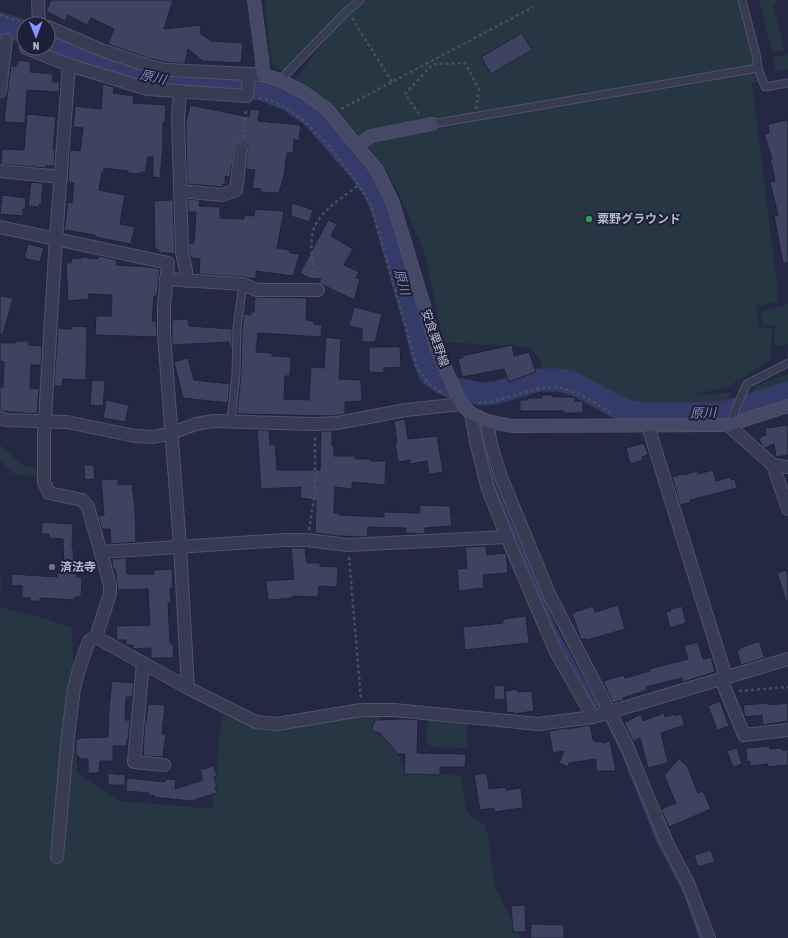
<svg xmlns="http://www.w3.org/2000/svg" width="788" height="938" font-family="'Asap Condensed','Noto Sans JP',sans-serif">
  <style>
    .green { fill: #263743 }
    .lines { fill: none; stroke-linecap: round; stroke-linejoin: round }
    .stream { stroke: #353b68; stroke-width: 4 }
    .river { stroke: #353b68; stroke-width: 23 }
    .building { fill: #3e4360; stroke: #1f2239 }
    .lane-casing { stroke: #505369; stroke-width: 9 }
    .street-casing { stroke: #505369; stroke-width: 14 }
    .secondary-casing { stroke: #505369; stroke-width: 14 }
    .path { stroke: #41535d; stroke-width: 2.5; stroke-dasharray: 3 3; stroke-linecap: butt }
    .lane { stroke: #383c52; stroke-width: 7 }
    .street { stroke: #383c52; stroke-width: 12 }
    .secondary { stroke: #464965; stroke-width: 12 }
    .leisure-dot { fill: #2e9e5b; stroke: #1d2037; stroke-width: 1.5 }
    .worship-dot { fill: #6b7280; stroke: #1d2037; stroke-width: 1.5 }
    .labels { text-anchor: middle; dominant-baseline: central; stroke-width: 4; stroke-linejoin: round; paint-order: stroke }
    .poi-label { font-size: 12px; font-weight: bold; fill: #b5b7cc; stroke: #1d2037; text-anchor: start }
    .street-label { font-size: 12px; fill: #b5b7cc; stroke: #1d2037 }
    .water-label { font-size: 13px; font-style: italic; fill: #828ab9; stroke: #1d2037 }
  </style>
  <rect width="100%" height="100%" fill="#242842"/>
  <!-- green -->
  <g class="green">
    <path d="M264,0H354L284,72L274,65L271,58Z"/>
    <path d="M363,0H742L765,80L752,83L779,302L756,306L759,328L772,329L770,360L726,388L690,395L731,393L725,415L644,418L613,408L558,378L542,381L539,371L542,364L531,347L443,342L424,250L396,187L372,150L332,103L295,79L343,18Z"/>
    <path d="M759,0H777L778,3L773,4L785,50L772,52Z"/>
    <path d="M788,54V69L776,72L773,57Z"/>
    <path d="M788,304V344L774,346L775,325H763L760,312Z"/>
    <path d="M788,374V398L744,409L756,386Z"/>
    <path d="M0,445L21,465L37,468L38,477L12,473L0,460Z"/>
    <path d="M0,575L1,577L0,607L44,618L72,628L77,773L119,801L212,809L222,715L265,726L379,712L405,770L461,776L466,812L486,826L496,890L520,938H0Z"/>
    <path d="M468,716L467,748L432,747L425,741L428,725V717Z"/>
  </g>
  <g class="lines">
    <!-- stream -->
    <g class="stream">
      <path d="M489,470L494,486L555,630L596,706"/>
      <path d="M608,721L624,755L657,838L685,892L701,938"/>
    </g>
    <!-- river -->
    <g class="river">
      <path d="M0,24L24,31"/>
      <path d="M48,41L92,60L163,81L228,85L262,89L287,99L312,116L361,172L375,191L384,214L417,330L422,354L430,374L442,383L456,389L482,394L495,393L539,380H559L575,384L621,409L633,413L648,414H711L726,412L788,393"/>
    </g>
  </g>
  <!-- building -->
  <g class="building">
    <path d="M51,0H173L164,29L200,25L201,34L211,41L243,43L241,63L203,61L188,49L185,63H172L151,59L108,44L114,29L91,18L87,25L68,15L65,21L46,11Z"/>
    <path d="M522,33L532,50L491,74L481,57Z"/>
    <path d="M19,60L31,62L30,72L53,74L52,82H60L59,92L27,90L25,123L4,122L11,65L15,67Z"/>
    <path d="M103,84L114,87L113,93L134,96L133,103L166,105L165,122H163V147L160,178L153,177V157H148L145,173L140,172V174L128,173V171L104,168V172H102L99,190L125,195L120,224L135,227L131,244L95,237V235L64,230L68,202L72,203L74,183L68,182L70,150L80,151L83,128L73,127L75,106L101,109Z"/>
    <path d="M190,105L249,117L250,109L260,110L258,121L301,125L299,141L294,139L293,153H287L284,176L279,193L260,192L261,189L252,188L255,170L246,169L248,146L245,143L242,142L235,145L230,177L225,176V184H223V187L187,184L186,132V123Z"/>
    <path d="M27,114L56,117L53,149H55L54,166H46L45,168L1,164L2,149L24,150Z"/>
    <path d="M788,120V263H783L774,216L778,215L770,182L775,181L770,159H772L764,134L769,133L768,124Z"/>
    <path d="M31,182L43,183L41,205L39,204V207L28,206Z"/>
    <path d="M2,195L26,198L25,209H23V216L0,214Z"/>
    <path d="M170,198H173L175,254L158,252L159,250L155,249L154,201L171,200Z"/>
    <path d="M188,199L200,200L199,206L220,207V218L244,219V215L254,216L255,209L284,211L277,248L290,250V253L300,254L293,276L256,271V279L243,277L199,274L200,259L191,258L189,251V243H194L196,212H188Z"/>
    <path d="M292,203L313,210L309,222L291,216Z"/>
    <path d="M328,220L337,224L331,236L353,249L344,265L359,272L356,278L360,279L354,300L319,283L321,279L309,278L300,273Z"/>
    <path d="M28,244L44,248L40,262L24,258Z"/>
    <path d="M99,256L117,260L116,265L149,267L160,269L157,296H154L152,321H156L157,337L95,335L96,316H111L112,295L88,294L89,299L68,301L66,263H71L72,258L81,259V257L98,259Z"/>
    <path d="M0,296L13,298L3,334H0Z"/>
    <path d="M255,297L307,298L306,320L314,321V324L322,325L321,337L258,333L256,352L272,353V356L291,357L290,376H285L284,399L309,400L311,367L324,368L326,337L341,339L339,379L361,380L362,401L345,402V414L333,416L237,414L241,374L242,330L244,314L251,315V312H254Z"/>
    <path d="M354,307L382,314L375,342H362V329L349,326Z"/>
    <path d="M188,319L189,326L232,329V349H230L229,342L172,345V320Z"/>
    <path d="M72,326L87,327L86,380L63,379L62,386H54L58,328L72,329Z"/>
    <path d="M16,341H29V345L42,346L41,365H31L30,388L39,389L37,414L0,411V387H3L4,362L0,361V343H16Z"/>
    <path d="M512,345L514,356L529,352L536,372L509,382L504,369L462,377L458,359L463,358L462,356Z"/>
    <path d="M369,347H400L401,367L384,368V373L369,372Z"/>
    <path d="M188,358L194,380L230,384L228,403L183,398L174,362Z"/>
    <path d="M92,380L105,381L103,406L90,405Z"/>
    <path d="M542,395H553V397H575V401H583V413H564V411H520V400H527L528,398H542Z"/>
    <path d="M106,400L129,405L125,422L103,418Z"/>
    <path d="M405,419L408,439L437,436L443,472L429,474L427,461L410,464V460L398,462L395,443H397L394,421Z"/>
    <path d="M788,425V455L776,457L774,444L765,448L762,446L759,438L766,435L765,428Z"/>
    <path d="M257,430H269L270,445L275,444L277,470H320L321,431H332V446H334V456H355V459H370V461H386L385,485L352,482V489L335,487L334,513H339V515L384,517V512L420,513L419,505L450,506L452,526L425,528V534L405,533L406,528L368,527L367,537L339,536L315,533L316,500L300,498L301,487L261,489Z"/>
    <path d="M644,443L648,455L642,457L643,460L630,464L626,448Z"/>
    <path d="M84,465H94L95,479L85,480Z"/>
    <path d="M713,470L716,481L730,477L731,480L735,479L737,488L690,500L691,502L680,505L672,477L682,474L683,475L698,471V474Z"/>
    <path d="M118,479V485L132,484L135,509L136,542L111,544L110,529H102L98,516L104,515L101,480Z"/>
    <path d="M42,522L73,524L72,548H73L74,574H77V577H82L81,597H75L74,600L40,598V601H30V598H22V586L11,585L12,574L57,577V573H64L63,539L49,538V534H41Z"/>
    <path d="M486,546L487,555L506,553L508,573L483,575L484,588L459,591L457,569L467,568L465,547Z"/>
    <path d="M291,548H305L307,563H320V566L338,567L337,587L319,586L318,597L292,596L293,598L268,600L266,581L294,579Z"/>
    <path d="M126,558L127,574H154V570L172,569L173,588H170L171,603H168L170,642L171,644H173L174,658H151V648L133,649V645H126V640H117L116,626L150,625L148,589L118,590L115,569H113L112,559Z"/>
    <path d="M786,570L788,576V601H786L777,573Z"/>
    <path d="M618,605L625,629L587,640L586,639L581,640L572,613L593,606L595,612Z"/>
    <path d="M682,606L686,623L670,628L666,612L671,611V609Z"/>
    <path d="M526,616L529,643L465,650L463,627L503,623V619Z"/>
    <path d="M759,641L765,658L741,665L737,651L740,649V648Z"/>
    <path d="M698,642L703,659L711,657L715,672L683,682L682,678L646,687L647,690L623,698L624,700L613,703L603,681L624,675L625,678L650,671L649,669L688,659L684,646Z"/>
    <path d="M112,681L134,683L132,697H126L125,720H130L128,741L127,739V746H113V761H100L99,773H88V759H82L76,755V739H79V738L108,737L109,707Z"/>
    <path d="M504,685L505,699L494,700V686Z"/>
    <path d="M518,689V692L532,691L534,711L514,714L513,712L507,713L505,691Z"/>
    <path d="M720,701L729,726L717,730L708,706Z"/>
    <path d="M769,703V705L788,703V721L763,725L762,715L745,717L743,705Z"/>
    <path d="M148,704L165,705L162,734H166L163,757L144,756L143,754L145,721H146Z"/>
    <path d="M664,713L665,717L674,714L675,716L681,714L685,725L661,733L668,763L648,768L640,738L633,741L624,723L641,714L643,721Z"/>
    <path d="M405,719L418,720L417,753L466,754L465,767H440V775L404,774L405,754H398L381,734L371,730L375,720Z"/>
    <path d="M590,725L593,740H595V742L602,741L603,743L610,741L616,771H596V759L569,763L568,767L559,763L564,751L553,753L549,731L567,728L568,729Z"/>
    <path d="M769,746L770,749L781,748L782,750H788V765L768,767V764L750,766V761L747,762L746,748Z"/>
    <path d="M737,748L742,764L733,767L727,751Z"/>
    <path d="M679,759L687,766L698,793L703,791L711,809L669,827L661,809L676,803L664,775Z"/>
    <path d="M214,766L217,777H214L217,787L215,788L217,793L191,801L151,797L155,796L149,795V793L126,791L127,778L165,782L166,779L176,780L175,789L203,780L200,770Z"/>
    <path d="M108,773L125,775V785H108Z"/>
    <path d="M487,773L489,789L506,787V790L521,788L523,808L494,812V808L480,810L474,775Z"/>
    <path d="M711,850L715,862L698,867L694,855Z"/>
    <path d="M525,905L526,932H513L511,906Z"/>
    <path d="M531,924L564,925V938H530Z"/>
  </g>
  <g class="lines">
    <defs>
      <g id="lane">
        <path d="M742,0L756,54L758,68L765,87L788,83"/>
        <path d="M280,80L347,11L360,0"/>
        <path d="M432,124L758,68"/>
        <path d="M231,421L236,374L237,327L243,284"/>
        <path d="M733,423L734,413L743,392L747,384L788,363"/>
      </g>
      <g id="street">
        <path d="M38,0L39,24"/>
        <path d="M48,27L101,50L149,66L168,70L249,74"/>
        <path d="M26,48L69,65L148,89L247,96L249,74L263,75"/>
        <path d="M0,91L6,40"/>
        <path d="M180,92L178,118L182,252L186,270V281"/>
        <path d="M0,171L61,177"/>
        <path d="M181,191L222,195L236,190L241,149"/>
        <path d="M0,227L168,263L164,305V334L180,546L188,688"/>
        <path d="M166,279L243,284L257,290H318"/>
        <path d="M471,413L476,441L488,489L507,537L555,650L593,717"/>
        <path d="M0,418L6,420L67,422L135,436L153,437L172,433L196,424L214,421L314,424L337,423L406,410L461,404"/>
        <path d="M487,421L491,445L501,477L549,594L626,744L667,843L688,883L709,938"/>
        <path d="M728,425L773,465L788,509"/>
        <path d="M648,426L726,677"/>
        <path d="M773,465L788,467"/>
        <path d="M102,552L283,540H307L348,545L507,537"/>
        <path d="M96,637L188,688L256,722L277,724L361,710H394L538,724L593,717L788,659"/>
        <path d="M143,663L134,762L164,765"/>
        <path d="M721,679L744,735L788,730"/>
        <path d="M57,857L67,745L74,688L80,666L89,641L96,637L110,594V585L88,507L82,500L49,493L44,482V434L56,238L69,65"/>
      </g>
      <g id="secondary">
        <path d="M254,0L262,59L263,75L280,80L303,92L327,109L377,170L393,203L437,349L461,404L471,413L487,421L512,426L728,425L788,406"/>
        <path d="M358,145L371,136L432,124"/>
      </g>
    </defs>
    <!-- lane casing -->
    <use href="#lane" class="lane-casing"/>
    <!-- street casing -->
    <use href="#street" class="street-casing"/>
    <!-- secondary casing -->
    <use href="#secondary" class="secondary-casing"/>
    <!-- path -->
    <g class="path">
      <path d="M0,15L27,24"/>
      <path d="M352,18L392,82"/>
      <path d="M259,98C302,103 350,170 371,205L417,367C424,379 430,386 443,393"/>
      <path d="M341,109L533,7"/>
      <path d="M419,114L405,94L433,64L465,63L479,89L476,109"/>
      <path d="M243,138L246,108"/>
      <path d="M315,278C313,265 310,251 312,237C314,214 342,198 359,185"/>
      <path d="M478,403C503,402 526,389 550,387C570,386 596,403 612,414"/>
      <path d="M309,530L315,493V435"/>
      <path d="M349,557L361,699"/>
      <path d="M739,691L788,687"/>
    </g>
    <!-- lane -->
    <use href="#lane" class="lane"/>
    <!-- street -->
    <use href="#street" class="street"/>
    <!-- secondary -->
    <use href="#secondary" class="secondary"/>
  </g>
  <!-- markers -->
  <circle class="leisure-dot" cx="589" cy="219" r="4"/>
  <circle class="worship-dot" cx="52" cy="567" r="4"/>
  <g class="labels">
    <!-- poi labels -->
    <g class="poi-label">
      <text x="597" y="219">粟野グラウンド</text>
      <text x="60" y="567">済法寺</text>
    </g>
    <!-- street labels -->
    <g class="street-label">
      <text transform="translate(435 338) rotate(71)">安食粟野線</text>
    </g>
    <!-- water labels -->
    <g class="water-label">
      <text transform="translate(153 77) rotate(13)">原川</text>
      <text transform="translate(402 282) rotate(75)">原川</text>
      <text transform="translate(703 413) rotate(-1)">原川</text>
    </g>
  </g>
  <!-- north arrow -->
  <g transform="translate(36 36) rotate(179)"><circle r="19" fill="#1d2037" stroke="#5a5c73"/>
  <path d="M0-3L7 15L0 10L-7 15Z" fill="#8893ff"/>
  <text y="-6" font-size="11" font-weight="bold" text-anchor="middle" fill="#b5b7cc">N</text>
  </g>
</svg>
